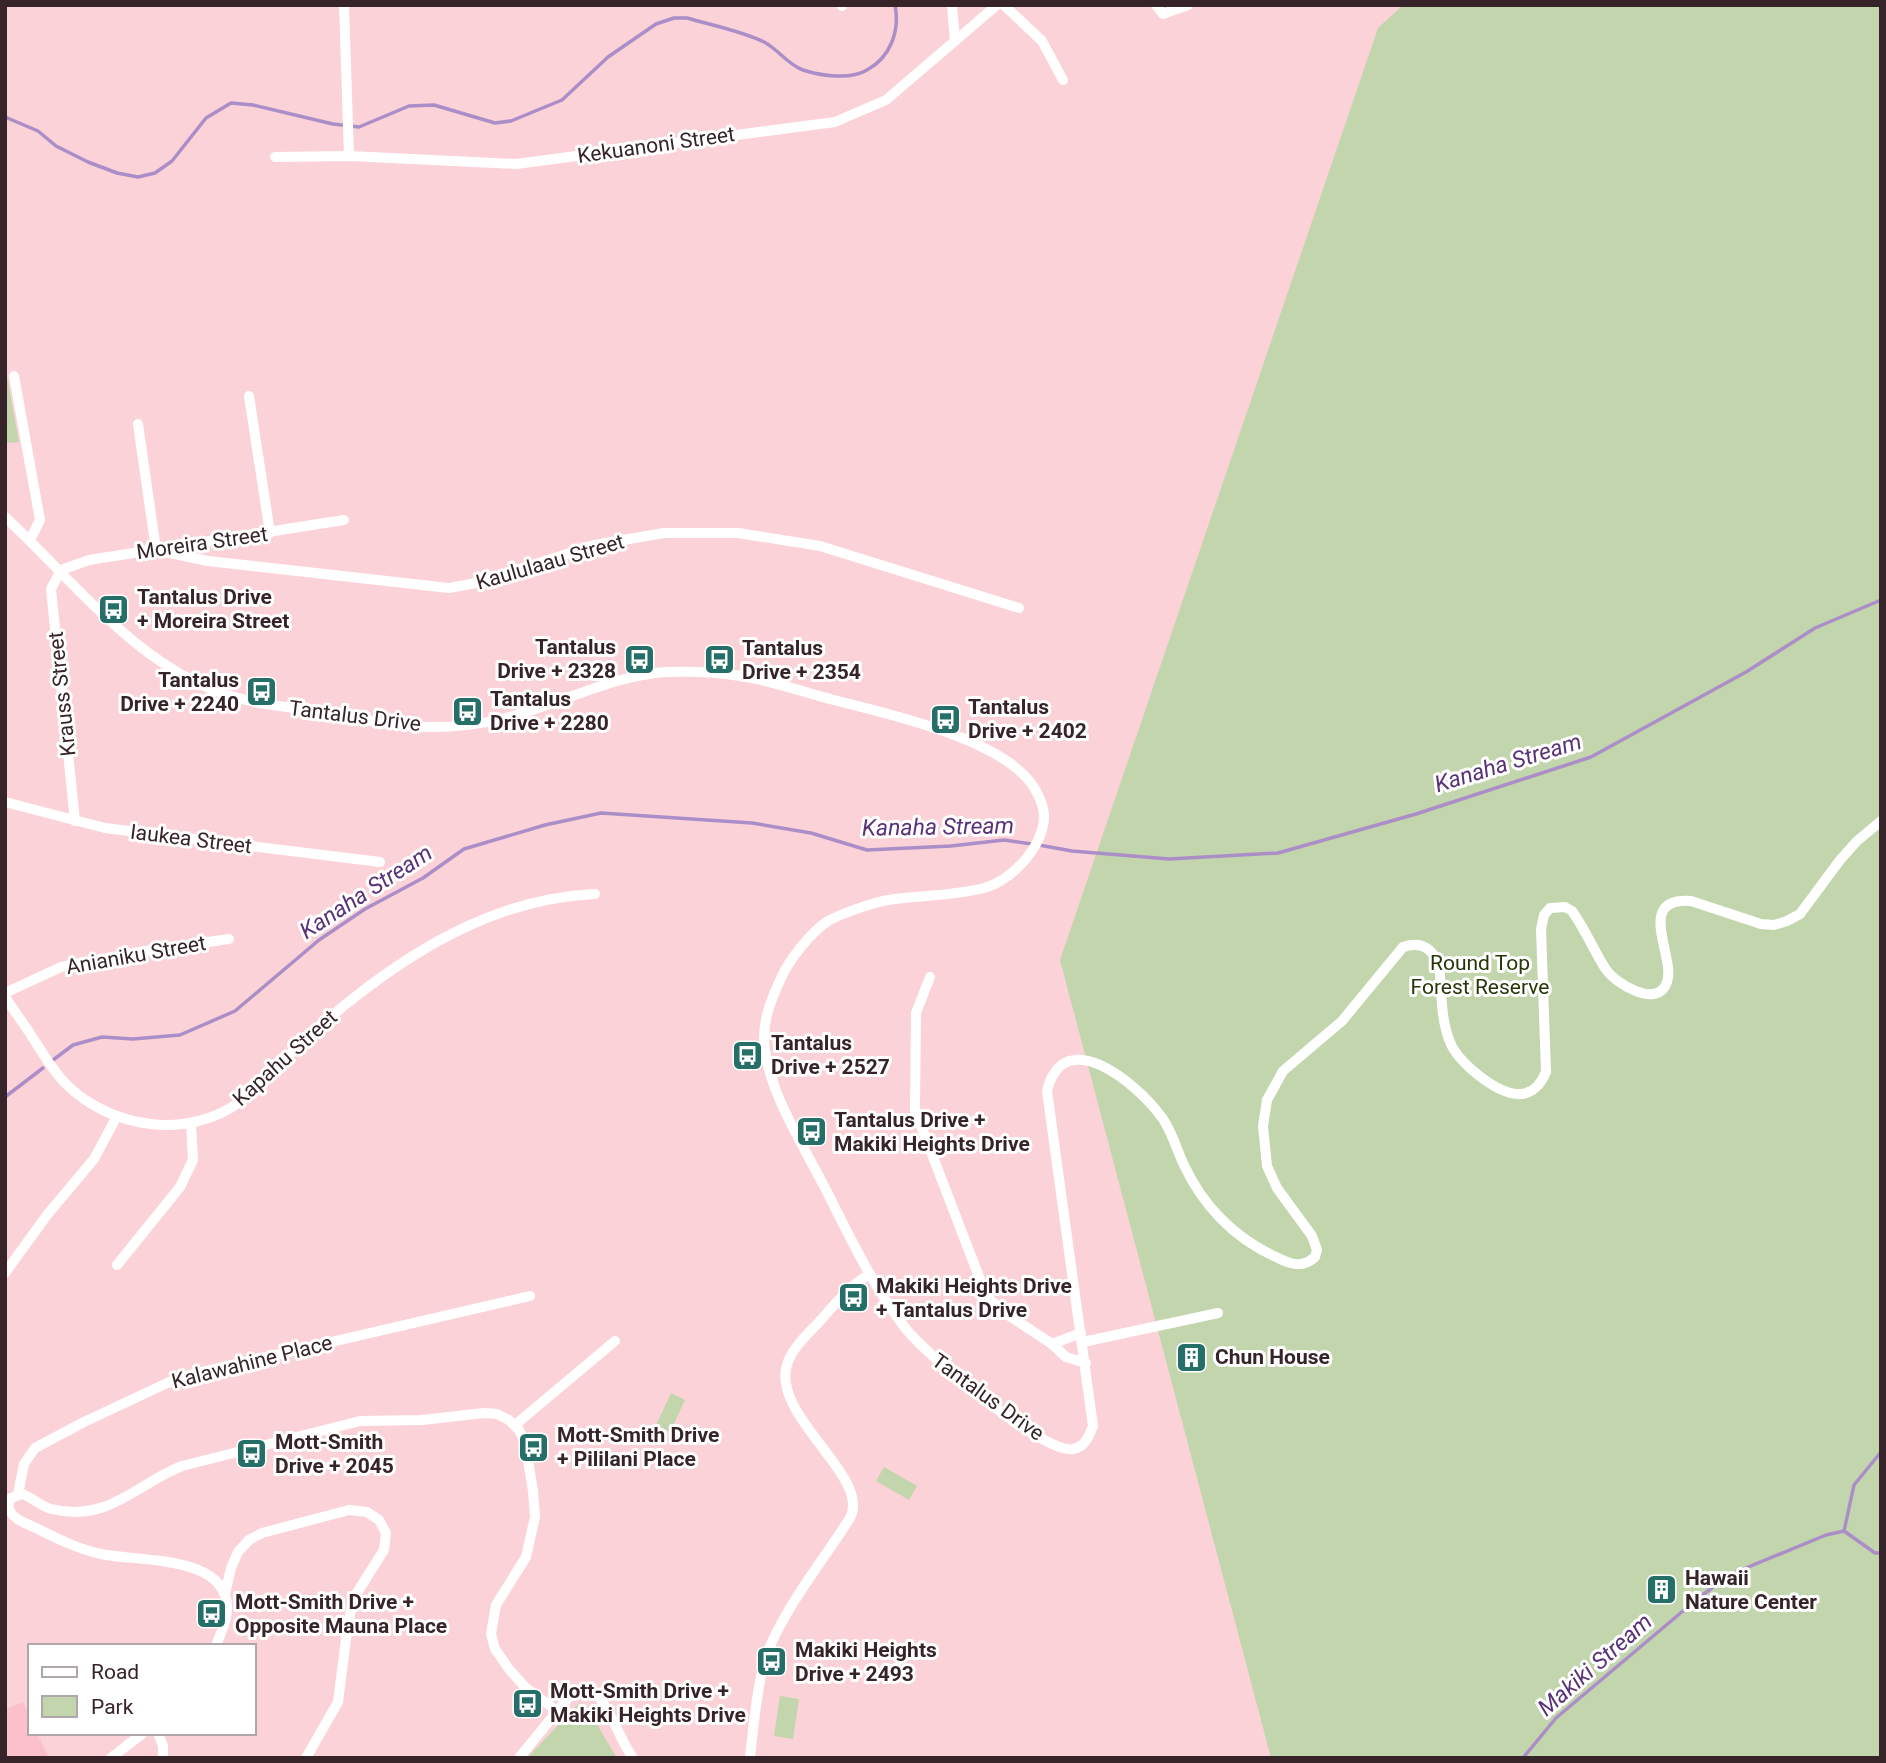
<svg xmlns="http://www.w3.org/2000/svg" width="1886" height="1763" font-family="Roboto,sans-serif">
  <style>
    .built { fill: #fcc0ca }
    .green { fill: #c3d5ac }
    .lines { fill: none; stroke-linecap: round; stroke-linejoin: round }
    .stream { stroke: #ab8ec7; stroke-width: 3.5 }
    .minor { stroke: #fff; stroke-width: 10 }
    .labels { text-anchor: middle; dominant-baseline: central; stroke-width: 6; stroke-linejoin: round; paint-order: stroke }
    .street-label { font-size: 21px; fill: #372428; stroke: #fff }
    .poi-label { font-size: 21px; font-weight: bold; fill: #372428; stroke: #fff; text-anchor: start }
    .park-label { font-size: 21px; fill: #263608; stroke: #fff }
    .water-label { font-size: 23px; font-style: italic; fill: #593278; stroke: #fff }
  </style>
  <rect width="100%" height="100%" fill="#fbd2d8"/>
  <!-- built -->
  <path class="built" d="M23,1702L30,1717V1733H37L49,1758H5V1709Z"/>
  <!-- green -->
  <g class="green">
    <path d="M1403,5H1881V1758H1271L1060,960L1378,28Z"/>
    <path d="M5,371H6L19,442L5,443Z"/>
    <path d="M671,1393L685,1400L670,1432L656,1425Z"/>
    <path d="M884,1467L917,1486L909,1500L876,1481Z"/>
    <path d="M780,1696L799,1699L793,1739L774,1736Z"/>
    <path d="M579,1703L586,1706L617,1758H527Z"/>
  </g>
  <g class="lines">
    <!-- stream -->
    <g class="stream">
      <path d="M5,117L38,131L56,146L88,162L117,173L138,177L155,173L172,161L206,118L231,103L253,105L333,124L359,127L409,106L434,105L495,123L511,121L562,100L608,57L656,24L674,18H687C711,25 742,31 764,42C778,49 788,65 803,70C821,76 851,80 867,70C891,57 900,30 895,5"/>
      <path d="M1039,845L1072,851L1169,859L1278,853L1416,814L1591,757L1746,672L1815,628L1881,600"/>
      <path d="M53,1060L73,1045L102,1037L133,1039L180,1035L235,1011L319,940L365,909L423,878L464,849L545,825L601,813L752,823L811,833L867,850L951,846L1004,840L1032,844"/>
      <path d="M5,1097L43,1068"/>
      <path d="M1844,1531L1854,1485L1881,1452"/>
      <path d="M1844,1531L1875,1553H1881"/>
      <path d="M1523,1758L1556,1718L1696,1600L1729,1575L1826,1535L1844,1531"/>
    </g>
    <!-- minor -->
    <g class="minor">
      <path d="M344,5L349,156"/>
      <path d="M841,5L842,6"/>
      <path d="M952,5L955,41"/>
      <path d="M1004,5L1042,41L1063,80"/>
      <path d="M1156,5L1163,14L1188,5"/>
      <path d="M275,157L349,156L516,164L835,122L886,100L997,5"/>
      <path d="M14,376L40,520L30,540"/>
      <path d="M249,396L270,533"/>
      <path d="M138,424L156,550L208,561L449,588L481,582L594,545L664,533H738L820,546L1019,608"/>
      <path d="M5,517C73,580 138,667 228,695C262,706 298,708 333,713C354,717 375,723 396,725C431,729 468,727 502,719C555,706 613,675 666,672C691,671 716,672 741,676C773,681 803,692 834,700C888,714 1006,739 1035,789C1040,798 1045,809 1044,819C1041,849 1012,880 984,888C953,896 920,895 888,900C875,902 840,914 828,921C811,932 789,960 781,978C772,998 764,1016 764,1039C766,1088 802,1143 824,1186C848,1233 871,1283 903,1325C922,1352 1043,1454 1073,1449C1085,1447 1089,1436 1093,1426L1047,1091C1064,1022 1137,1084 1160,1115C1171,1128 1176,1148 1183,1163C1202,1205 1234,1238 1276,1257C1290,1264 1302,1269 1315,1257L1317,1250L1312,1236L1277,1188L1267,1166L1263,1126L1267,1100L1283,1071L1342,1021L1403,947C1421,941 1432,948 1439,965C1442,991 1440,1017 1450,1042C1458,1062 1495,1093 1518,1094C1532,1095 1541,1084 1546,1072L1541,929L1544,915L1550,908L1565,907L1572,911C1585,929 1593,949 1605,968C1614,983 1658,1010 1667,982C1676,957 1634,897 1691,901L1761,924L1774,925L1787,921L1800,914L1840,860L1857,841L1881,821"/>
      <path d="M5,802L105,828L380,862"/>
      <path d="M75,821L51,589L61,570L89,560L344,520"/>
      <path d="M930,977L916,1013L915,1110L981,1282L991,1301L1011,1317L1052,1344L1066,1357L1086,1363"/>
      <path d="M5,993L61,967L145,951L229,939"/>
      <path d="M5,997C13,1009 21,1020 29,1032C41,1050 51,1069 66,1084C111,1129 189,1140 241,1101C261,1086 278,1067 295,1049C314,1031 334,1013 355,997C425,942 504,898 595,894"/>
      <path d="M117,1265L180,1187L193,1160L191,1123"/>
      <path d="M5,1273L47,1215L94,1159L117,1116"/>
      <path d="M1083,1342L1218,1313"/>
      <path d="M1052,1344L1081,1333"/>
      <path d="M515,1425L615,1341"/>
      <path d="M18,1494L24,1464L35,1448L84,1422L180,1377L530,1296"/>
      <path d="M225,1594L231,1568L238,1552L249,1540L262,1533L349,1510L367,1512L379,1520L386,1533L384,1550L353,1599L347,1631L338,1702L306,1758"/>
      <path d="M216,1646C220,1634 227,1622 227,1610C229,1554 138,1562 101,1554C78,1549 58,1539 36,1528C25,1523 11,1519 8,1506L11,1498L22,1494C32,1497 40,1506 51,1509C108,1523 136,1484 182,1466L360,1421L422,1420L484,1413L497,1414L509,1420L519,1430L525,1442L533,1491L535,1517L526,1557L496,1605L491,1634L495,1649L509,1669L525,1687L557,1711"/>
      <path d="M158,1733L163,1746V1758"/>
      <path d="M111,1758L143,1733"/>
      <path d="M519,1758L572,1693L588,1688C608,1698 618,1738 633,1758"/>
      <path d="M750,1758C753,1728 756,1696 763,1667C774,1621 825,1558 850,1518C872,1477 771,1416 787,1365C791,1349 808,1334 819,1322C835,1304 849,1286 870,1274"/>
    </g>
  </g>
  <!-- icons -->
  <defs>
    <symbol id="bus-square" viewBox="-11 -11 22 22"><rect x="-9" y="-9" width="18" height="18" rx="4" fill="#266f69" stroke="#fff"/><path d="M-5-6H5V4H4V6H2V4H-2V6H-4V4H-5ZM-3.5-4V0h7V-4ZM-3.5 1.2v1.5H-2V1.2ZM2 1.2v1.5H3.5V1.2Z" fill="#fff"/></symbol>
    <symbol id="building-square" viewBox="-11 -11 22 22"><rect x="-9" y="-9" width="18" height="18" rx="4" fill="#266f69" stroke="#fff"/><path d="M-4-6H4V6H1V3H-1V6H-4ZM-2.5-4.3h1.7v1.8h-1.7ZM.8-4.3h1.7v1.8H.8ZM-2.5-1h1.7V.8h-1.7ZM.8-1h1.7V.8H.8Z" fill="#fff"/></symbol>
  </defs>
  <g fill-rule="evenodd">
    <use href="#bus-square" x="96" y="592" width="35" height="35"/>
    <use href="#bus-square" x="622" y="642" width="35" height="35"/>
    <use href="#bus-square" x="702" y="642" width="35" height="35"/>
    <use href="#bus-square" x="244" y="674" width="35" height="35"/>
    <use href="#bus-square" x="450" y="694" width="35" height="35"/>
    <use href="#bus-square" x="928" y="702" width="35" height="35"/>
    <use href="#bus-square" x="730" y="1038" width="35" height="35"/>
    <use href="#bus-square" x="794" y="1114" width="35" height="35"/>
    <use href="#bus-square" x="836" y="1280" width="35" height="35"/>
    <use href="#building-square" x="1174" y="1340" width="35" height="35"/>
    <use href="#bus-square" x="516" y="1430" width="35" height="35"/>
    <use href="#bus-square" x="234" y="1436" width="35" height="35"/>
    <use href="#building-square" x="1644" y="1572" width="35" height="35"/>
    <use href="#bus-square" x="194" y="1596" width="35" height="35"/>
    <use href="#bus-square" x="754" y="1644" width="35" height="35"/>
    <use href="#bus-square" x="510" y="1686" width="35" height="35"/>
  </g>
  <g class="labels">
    <!-- street labels -->
    <g class="street-label">
      <text transform="translate(656 145) rotate(-8)">Kekuanoni Street</text>
      <text transform="translate(202 543) rotate(-8)">Moreira Street</text>
      <text transform="translate(550 562) rotate(-16)">Kaululaau Street</text>
      <text transform="translate(62 694) rotate(-96)">Krauss Street</text>
      <text transform="translate(355 716) rotate(7)">Tantalus Drive</text>
      <text transform="translate(191 839) rotate(7)">Iaukea Street</text>
      <text transform="translate(136 955) rotate(-10)">Anianiku Street</text>
      <text transform="translate(285 1058) rotate(-42)">Kapahu Street</text>
      <text transform="translate(252 1362) rotate(-14)">Kalawahine Place</text>
      <text transform="translate(988 1397) rotate(36)">Tantalus Drive</text>
    </g>
    <!-- poi labels -->
    <g class="poi-label">
      <text x="137" y="597">Tantalus Drive<tspan x="137" dy="24">+ Moreira Street</tspan></text>
      <text x="616" y="647" text-anchor="end">Tantalus<tspan x="616" dy="24">Drive + 2328</tspan></text>
      <text x="742" y="648">Tantalus<tspan x="742" dy="24">Drive + 2354</tspan></text>
      <text x="239" y="680" text-anchor="end">Tantalus<tspan x="239" dy="24">Drive + 2240</tspan></text>
      <text x="490" y="699">Tantalus<tspan x="490" dy="24">Drive + 2280</tspan></text>
      <text x="968" y="707">Tantalus<tspan x="968" dy="24">Drive + 2402</tspan></text>
      <text x="771" y="1043">Tantalus<tspan x="771" dy="24">Drive + 2527</tspan></text>
      <text x="834" y="1120">Tantalus Drive +<tspan x="834" dy="24">Makiki Heights Drive</tspan></text>
      <text x="876" y="1286">Makiki Heights Drive<tspan x="876" dy="24">+ Tantalus Drive</tspan></text>
      <text x="1215" y="1357">Chun House</text>
      <text x="557" y="1435">Mott-Smith Drive<tspan x="557" dy="24">+ Pililani Place</tspan></text>
      <text x="275" y="1442">Mott-Smith<tspan x="275" dy="24">Drive + 2045</tspan></text>
      <text x="1685" y="1578">Hawaii<tspan x="1685" dy="24">Nature Center</tspan></text>
      <text x="235" y="1602">Mott-Smith Drive +<tspan x="235" dy="24">Opposite Mauna Place</tspan></text>
      <text x="795" y="1650">Makiki Heights<tspan x="795" dy="24">Drive + 2493</tspan></text>
      <text x="550" y="1691">Mott-Smith Drive +<tspan x="550" dy="24">Makiki Heights Drive</tspan></text>
    </g>
    <!-- park labels -->
    <g class="park-label">
      <text x="1480" y="963">Round Top<tspan x="1480" dy="24">Forest Reserve</tspan></text>
    </g>
    <!-- water labels -->
    <g class="water-label">
      <text transform="translate(1508 763) rotate(-17)">Kanaha Stream</text>
      <text transform="translate(938 827) rotate(-1)">Kanaha Stream</text>
      <text transform="translate(366 892) rotate(-33)">Kanaha Stream</text>
      <text transform="translate(1595 1665) rotate(-41)">Makiki Stream</text>
    </g>
  </g>
  <!-- border -->
  <rect width="1886" height="1763" fill="none" stroke="#372428" stroke-width="14"/>
  <!-- legend -->
  <rect x="28" y="1644" width="228" height="91" fill="#ffffff" stroke="#afa7a9" stroke-width="2"/>
  <rect x="42" y="1667" width="35" height="10" fill="#ffffff" stroke="#afa7a9" stroke-width="2"/>
  <text x="91" y="1679" font-size="21" fill="#372428">Road</text>
  <rect x="42" y="1696" width="35" height="21" fill="#c3d5ac" stroke="#afa7a9" stroke-width="2"/>
  <text x="91" y="1714" font-size="21" fill="#372428">Park</text>
</svg>
